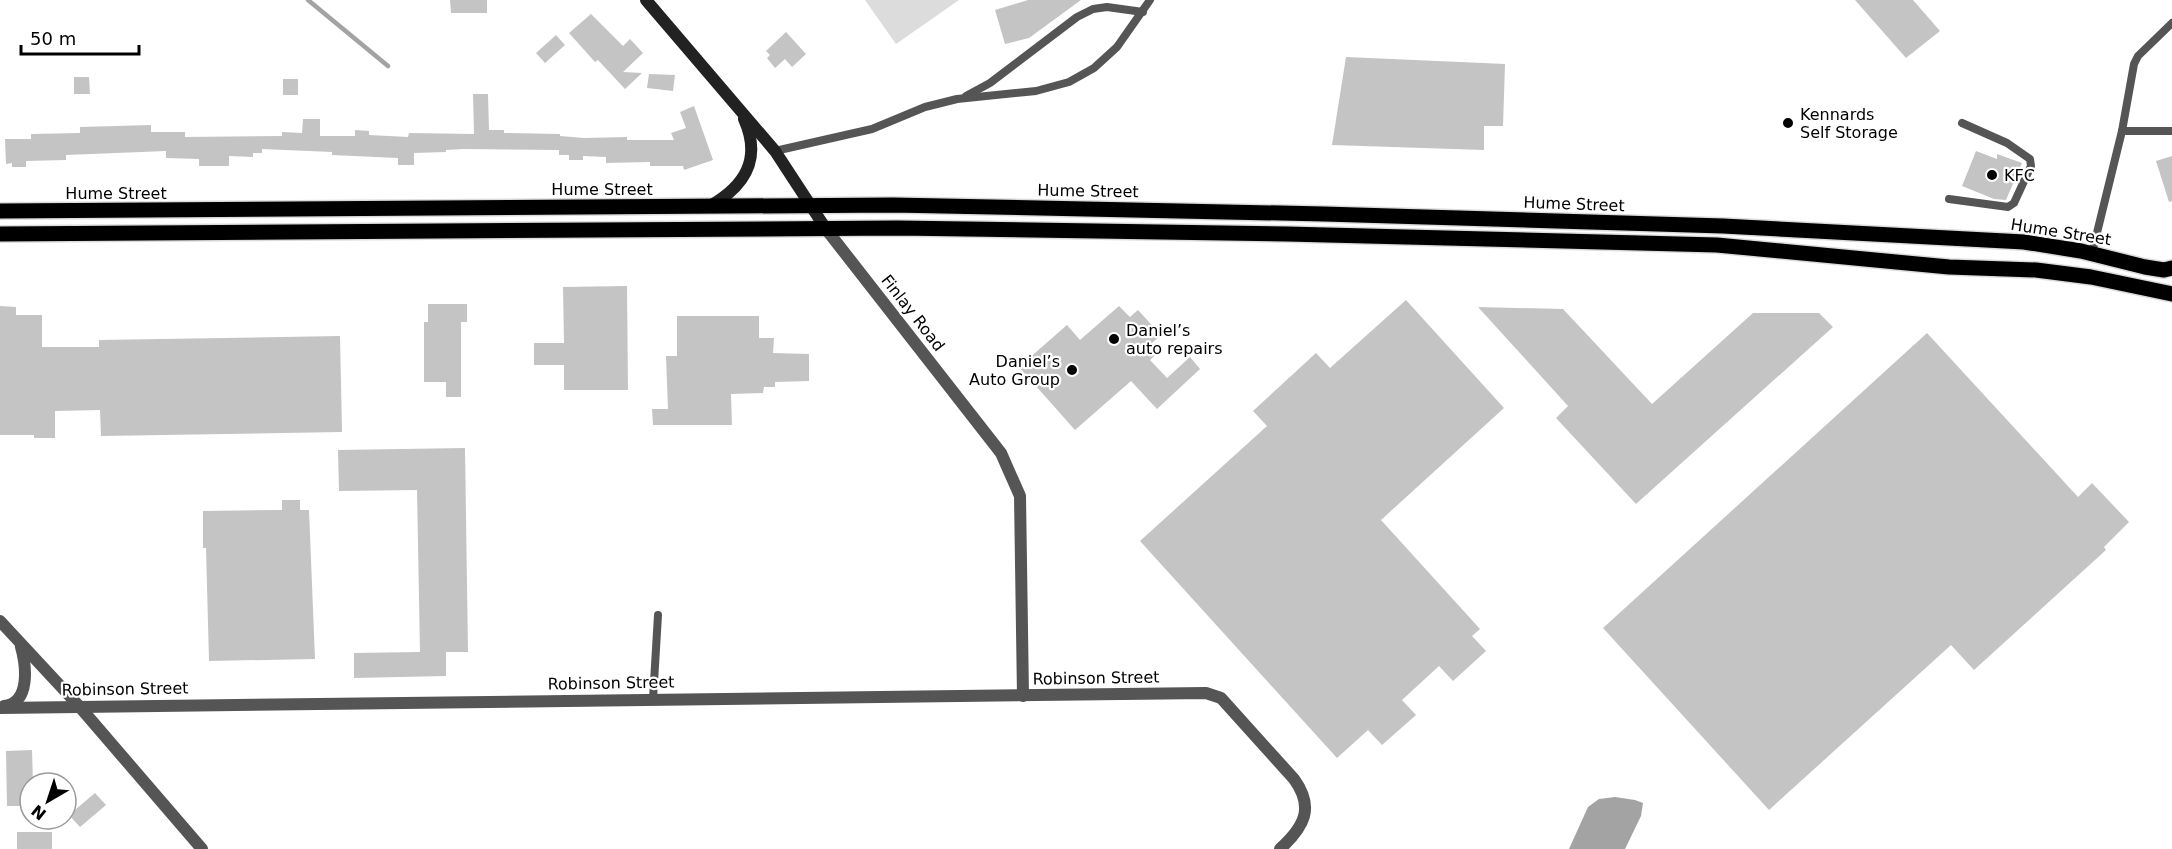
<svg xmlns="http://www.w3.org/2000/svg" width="2172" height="849" font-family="'DejaVu Sans',sans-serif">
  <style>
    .green { fill: #dcdcdc }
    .water { fill: #a3a3a3 }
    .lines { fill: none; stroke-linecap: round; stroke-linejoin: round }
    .stream { stroke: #a3a3a3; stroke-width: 4.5 }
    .building { fill: #c4c4c4 }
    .primary-casing { stroke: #dbdbdb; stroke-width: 18 }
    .lane { stroke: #555; stroke-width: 8 }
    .street { stroke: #555; stroke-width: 12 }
    .secondary { stroke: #222; stroke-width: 12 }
    .primary { stroke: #000; stroke-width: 15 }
    .poi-dot { fill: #000; stroke: #fff; stroke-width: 2 }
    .labels { text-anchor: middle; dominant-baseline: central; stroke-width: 4.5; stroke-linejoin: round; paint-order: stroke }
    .poi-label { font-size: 16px; fill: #000; stroke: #fff; text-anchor: start }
    .street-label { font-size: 16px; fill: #000; stroke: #fff }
  </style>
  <rect width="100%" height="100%" fill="#fff"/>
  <!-- green -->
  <path class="green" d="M865,0H959L896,44Z"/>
  <!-- water -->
  <path class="water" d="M1615,797L1635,800L1643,803L1641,816L1625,849H1569L1588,807L1599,799Z"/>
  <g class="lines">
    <!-- stream -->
    <path class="stream" d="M308,0L388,66"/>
  </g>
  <!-- building -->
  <g class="building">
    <path d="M450,0H487V13H451Z"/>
    <path d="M1028,0H1081L1029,38L1005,44L995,10Z"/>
    <path d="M1855,0H1913L1940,31L1906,58Z"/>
    <path d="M591,14L623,46L630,39L643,53L623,72L642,73L625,89L598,60L595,62L569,33Z"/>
    <path d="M786,32L806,54L792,67L785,59L775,68L767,58L770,55L766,51Z"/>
    <path d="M556,35L565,45L545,63L536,53Z"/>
    <path d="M1346,57L1505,64L1503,126H1484V150L1332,145Z"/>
    <path d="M649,74L675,75L673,91L647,88Z"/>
    <path d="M74,77H89L90,94H74Z"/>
    <rect x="283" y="79" width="15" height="16"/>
    <path d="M473,94H488L489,130H504V133L560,134V136L584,138L627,137V140H674L671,133L686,128L680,112L694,106L713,160L684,170L683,166H650V162L606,163V157L583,156V160H569V155H559V150L464,149L446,150V152L414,153V165H398V158L332,155V152L262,149V153H253V157L229,156V166H199V159L166,158V151L66,155V160L26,161V167H12V163L6,164L5,139H31V134L80,133V127L151,125V132H185V137L282,136V132L302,133L303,119H320V136H355V130L369,131V135L408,137L409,133L474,134Z"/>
    <path d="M1976,151L1997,159V154L2022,163L2006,200L1994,199L1962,186Z"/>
    <path d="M2172,156V201L2169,202L2156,161Z"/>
    <path d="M627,286L628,390H564V365H534V343H564L563,287Z"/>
    <path d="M1406,300L1504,408L1381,520L1480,629L1472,636L1486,651L1453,681L1439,666L1402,700L1416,715L1382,745L1368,730L1337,758L1140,541L1267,426L1253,411L1316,353L1330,368Z"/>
    <path d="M428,304H467V322H461V397H446V382H424V322H428Z"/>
    <path d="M0,306L16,307V315H42V347H99V340L340,336L342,432L101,436L100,410L55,411V438H34V435H0Z"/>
    <path d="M1119,306L1130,317L1138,310L1161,335L1152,343L1160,351L1150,360L1167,378L1190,357L1200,369L1157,409L1131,381L1075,430L1019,367L1067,325L1080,340Z"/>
    <path d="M1478,307L1563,309L1652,404L1753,313H1819L1833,327L1636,504L1556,418L1568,406Z"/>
    <path d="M677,316H759V338H774L773,353L809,354V381L775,382V387H764L763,393L731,394L732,425H653L652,409H668L666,356H677Z"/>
    <path d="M1927,333L2078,497L2092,483L2129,522L2104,547L2106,550L1974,670L1951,645L1769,810L1603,628Z"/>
    <path d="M465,448L468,652H446V676L354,678V653L420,652L417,490L339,491L338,450Z"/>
    <path d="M282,500H300V510H309L315,659L209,661L206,548H203V511L282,510Z"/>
    <path d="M32,750L33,783H30V806H7L6,751Z"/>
    <path d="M95,793L106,805L80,827L69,815Z"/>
    <rect x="17" y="832" width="35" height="17"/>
  </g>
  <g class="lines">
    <defs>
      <g id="primary">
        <path d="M0,211L893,205L1324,214L1723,226L2024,242L2081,251L2145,267L2164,270L2172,268"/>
        <path d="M0,234L898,228L1287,234L1717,245L1949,267L2036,270L2091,277L2172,294"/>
      </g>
    </defs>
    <!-- primary casing -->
    <use href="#primary" class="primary-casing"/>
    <!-- lane -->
    <g class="lane">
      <path d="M966,96L990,83L1077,17L1093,9L1107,7L1143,12"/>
      <path d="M2122,131L2134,64L2138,56L2172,23"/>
      <path d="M775,151L872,129L925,107L957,99L1036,91L1069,82L1094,68L1117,47L1150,0"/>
      <path d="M1949,199L2008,207L2014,203L2031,166L2030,159L2007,143L1962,123"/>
      <path d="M2092,253L2122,131H2172"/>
      <path d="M653,699L658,615"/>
    </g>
    <!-- street -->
    <g class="street">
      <path d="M826,229L1001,453L1020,496L1023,696"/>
      <path d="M0,621L79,706L202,849"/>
      <path d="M4,706C31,703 26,665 21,647"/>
      <path d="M0,708L1206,693L1221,698L1294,779C1315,808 1304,827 1280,849"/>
    </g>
    <!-- secondary -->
    <g class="secondary">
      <path d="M646,0L775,151L826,229"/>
      <path d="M710,206C745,186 762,159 744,119"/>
    </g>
    <!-- primary -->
    <use href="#primary" class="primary"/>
  </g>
  <!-- markers -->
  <g class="poi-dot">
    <circle cx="1788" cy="123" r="6"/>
    <circle cx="1992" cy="175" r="6"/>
    <circle cx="1114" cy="339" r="6"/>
    <circle cx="1072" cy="370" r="6"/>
  </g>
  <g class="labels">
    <!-- poi labels -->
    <g class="poi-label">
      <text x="1800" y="114">Kennards<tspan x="1800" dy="18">Self Storage</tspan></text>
      <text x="2004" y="175">KFC</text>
      <text x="1126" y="330">Daniel’s<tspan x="1126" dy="18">auto repairs</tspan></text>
      <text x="1060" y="361" text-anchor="end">Daniel’s<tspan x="1060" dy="18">Auto Group</tspan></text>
    </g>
    <!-- street labels -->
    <g class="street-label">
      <text x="602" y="189">Hume Street</text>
      <text transform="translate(1088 191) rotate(1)">Hume Street</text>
      <text x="116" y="193">Hume Street</text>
      <text transform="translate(1574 204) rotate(2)">Hume Street</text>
      <text transform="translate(2061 232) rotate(9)">Hume Street</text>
      <text transform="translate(913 313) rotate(52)">Finlay Road</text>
      <text transform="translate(1096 678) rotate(-1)">Robinson Street</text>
      <text transform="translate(611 683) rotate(-1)">Robinson Street</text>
      <text transform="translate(125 689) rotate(-1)">Robinson Street</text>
    </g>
  </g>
  <!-- north arrow -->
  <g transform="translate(48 801) rotate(219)"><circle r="28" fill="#ffffff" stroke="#999999" stroke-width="1.5"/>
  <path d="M0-4.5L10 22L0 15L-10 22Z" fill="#000000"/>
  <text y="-9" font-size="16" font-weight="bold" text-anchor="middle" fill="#000000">N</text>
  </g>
  <!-- scale -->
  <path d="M21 45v9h118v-9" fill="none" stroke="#000000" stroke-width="3"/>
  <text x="30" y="45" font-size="18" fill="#000000" stroke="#ffffff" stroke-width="4.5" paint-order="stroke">50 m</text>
</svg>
